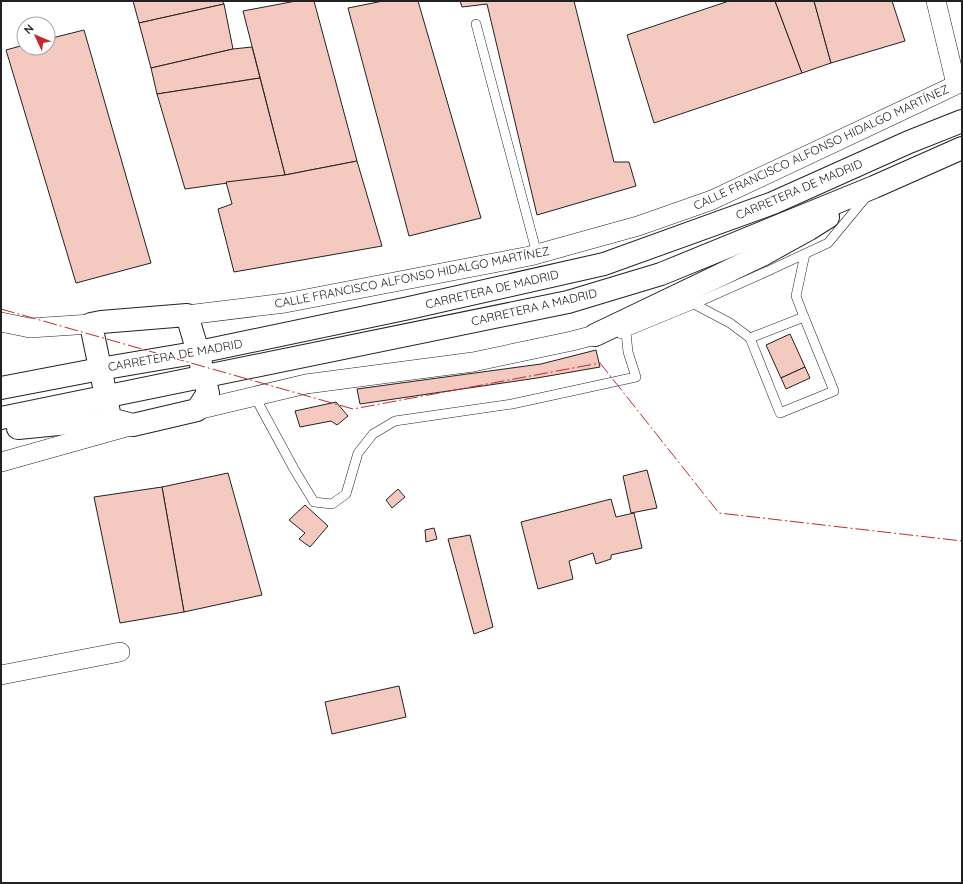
<svg xmlns="http://www.w3.org/2000/svg" width="963" height="884" font-family="Quicksand,sans-serif">
  <style>
    .building { fill: #f3c9c0; stroke: #222 }
    .lines { fill: none; stroke-linecap: round; stroke-linejoin: round }
    .lane-casing { stroke: #222; stroke-width: 10 }
    .street-casing { stroke: #222; stroke-width: 20 }
    .primary-casing { stroke: #222; stroke-width: 24 }
    .lane { stroke: #fff; stroke-width: 9 }
    .street { stroke: #fff; stroke-width: 19 }
    .primary { stroke: #fff; stroke-width: 22 }
    .power { stroke: #c62828; stroke-width: 1; stroke-dasharray: 14 3 2 3; stroke-linecap: butt }
    .labels { text-anchor: middle; dominant-baseline: central; stroke-width: 3; stroke-linejoin: round; paint-order: stroke }
    .street-label { font-size: 12px; fill: #222; stroke: #fff }
  </style>
  <rect width="100%" height="100%" fill="#fff"/>
  <!-- building -->
  <g class="building">
    <path d="M133,1H222L224,4L139,23Z"/>
    <path d="M296,1H314L357,161L285,175L243,11Z"/>
    <path d="M383,1H418L481,218L409,236L348,8Z"/>
    <path d="M460,1H574L614,162H629L636,186L537,215L487,4L462,7Z"/>
    <path d="M729,1H775L802,73L654,123L627,35Z"/>
    <path d="M775,1H814L831,63L802,73Z"/>
    <path d="M814,1H892L905,41L831,63Z"/>
    <path d="M224,4L233,49L151,68L139,23Z"/>
    <path d="M84,30L151,263L76,283L6,50L24,45V48H48V39Z"/>
    <path d="M252,47L260,78L157,94L151,68L233,49Z"/>
    <path d="M260,78L285,175L185,189L157,94Z"/>
    <path d="M357,161L382,246L234,272L218,209L232,204L226,182L285,175Z"/>
    <path d="M790,334L805,367L781,378L766,345Z"/>
    <path d="M596,350L600,367L537,378L360,404L357,389L541,364Z"/>
    <path d="M805,367L810,378L786,389L781,378Z"/>
    <path d="M336,402L348,416L337,425L331,421L300,427L295,411Z"/>
    <path d="M647,470L657,508L631,513L623,476Z"/>
    <path d="M228,473L262,595L184,612L162,487Z"/>
    <path d="M162,487L184,612L120,623L94,497Z"/>
    <path d="M398,489L405,497L392,508L386,500Z"/>
    <path d="M611,499L616,517L634,513L642,548L611,555V559L596,564L593,553L569,561L573,579L538,589L521,522Z"/>
    <path d="M305,505L328,526L310,547L299,539L305,533L289,520Z"/>
    <path d="M434,528L437,539L426,542L425,530Z"/>
    <path d="M470,535L493,627L474,634L448,539Z"/>
    <path d="M399,686L406,717L332,734L325,702Z"/>
  </g>
  <g class="lines">
    <defs>
      <g id="lane">
        <path d="M476,24L537,254"/>
        <path d="M694,304L730,323L750,338L804,317L796,296L805,254"/>
        <path d="M621,334L694,304L768,271L828,243L867,196"/>
        <path d="M750,338L780,413L834,391L804,317"/>
        <path d="M255,397L294,469L314,502L332,504L346,494L358,453L373,434L395,421L512,404L636,377L628,352L626,332"/>
      </g>
      <g id="street">
        <path d="M936,1L956,84"/>
        <path d="M187,315L285,303L530,256L638,226L712,200L918,103L962,82"/>
        <path d="M1,322L30,328L91,324"/>
        <path d="M197,410L306,384L473,362L572,341L595,335"/>
        <path d="M1,462L133,425"/>
        <path d="M1,675L120,652"/>
      </g>
      <g id="primary">
        <path d="M187,315L198,352L208,393L197,410L133,425L110,419C105,387 97,356 91,324L101,322Z"/>
        <path d="M595,335L762,255L809,229L828,217"/>
        <path d="M1,388L100,369L194,353L409,308L604,264L773,203L909,142L962,121"/>
        <path d="M1,418L568,302L661,274L874,187L962,148"/>
        <path d="M18,428L110,419"/>
      </g>
    </defs>
    <!-- lane casing -->
    <use href="#lane" class="lane-casing"/>
    <!-- street casing -->
    <use href="#street" class="street-casing"/>
    <!-- primary casing -->
    <use href="#primary" class="primary-casing"/>
    <!-- lane -->
    <use href="#lane" class="lane"/>
    <!-- street -->
    <use href="#street" class="street"/>
    <!-- primary -->
    <use href="#primary" class="primary"/>
    <!-- power -->
    <path class="power" d="M1,309L353,409L600,363L719,513L962,541"/>
  </g>
  <g class="labels">
    <!-- street labels -->
    <g class="street-label">
      <text transform="translate(821 147) rotate(-25)">CALLE FRANCISCO ALFONSO HIDALGO MARTÍNEZ</text>
      <text transform="translate(799 189) rotate(-23)">CARRETERA DE MADRID</text>
      <text transform="translate(412 277) rotate(-11)">CALLE FRANCISCO ALFONSO HIDALGO MARTÍNEZ</text>
      <text transform="translate(492 289) rotate(-13)">CARRETERA DE MADRID</text>
      <text transform="translate(534 307) rotate(-13)">CARRETERA A MADRID</text>
      <text transform="translate(175 355) rotate(-10)">CARRETERA DE MADRID</text>
    </g>
  </g>
  <!-- border -->
  <rect width="963" height="884" fill="none" stroke="#222222" stroke-width="4"/>
  <!-- north arrow -->
  <g transform="translate(36 36) rotate(314)"><circle r="19" fill="#ffffff" stroke="#a7a7a7"/>
  <path d="M0-3L7 15L0 10L-7 15Z" fill="#c62828"/>
  <text y="-6" font-size="11" font-weight="bold" text-anchor="middle" fill="#222222">N</text>
  </g>
</svg>
